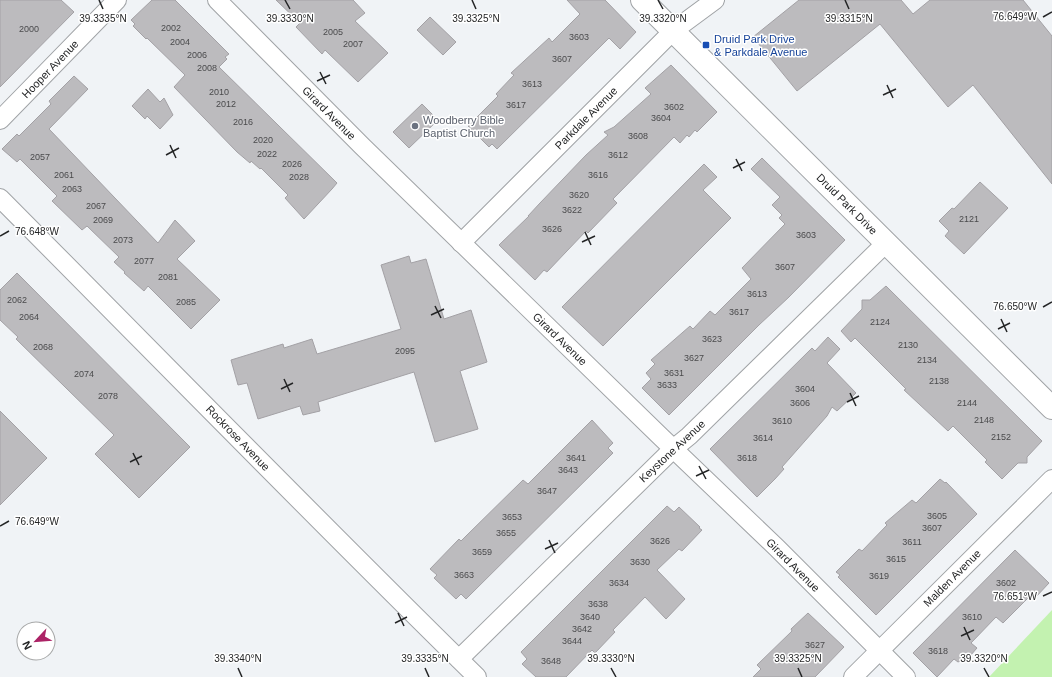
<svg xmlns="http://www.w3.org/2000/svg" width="1052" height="677" font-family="Helvetica,sans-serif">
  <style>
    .green { fill: #c3f2b0 }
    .building { fill: #bcbbbe; stroke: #a3a1a5 }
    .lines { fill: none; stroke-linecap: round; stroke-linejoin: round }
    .street-casing { stroke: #a0a3a6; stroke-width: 20 }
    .secondary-casing { stroke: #a0a3a6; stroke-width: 24 }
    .street { stroke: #fff; stroke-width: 18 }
    .secondary { stroke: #fff; stroke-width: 22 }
    .ticks { fill: none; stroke: #242526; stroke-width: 1.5 }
    .transit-dot { fill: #1a4fb4; stroke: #fff; stroke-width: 1.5 }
    .worship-dot { fill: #6b7280; stroke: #fff; stroke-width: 1.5 }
    .labels { text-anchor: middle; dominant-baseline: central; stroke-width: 3; stroke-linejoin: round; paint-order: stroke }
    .number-label { font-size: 9px; fill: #4a4a4c }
    .transit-label { font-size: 11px; fill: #164399; stroke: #fff; text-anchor: start }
    .street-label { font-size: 11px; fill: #242526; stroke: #fff }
    .worship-label { font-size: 11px; fill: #5b616d; stroke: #fff; text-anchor: start }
    .ticks-label { font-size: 10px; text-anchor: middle; fill: #242526; stroke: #fff; stroke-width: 3; stroke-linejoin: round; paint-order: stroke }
  </style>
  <rect width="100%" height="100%" fill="#f0f3f6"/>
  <!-- green -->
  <path class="green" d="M1052,610V677H989Z"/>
  <!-- building -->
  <g class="building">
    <path d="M0,0H61L74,12L0,87Z"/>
    <path d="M152,0H175L229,54L225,57L227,59L219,67L337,183L332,189L304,219L285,198L288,195L261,168L260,169L251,161L250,163L237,152L174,87L185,75L147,38L146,39L133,26L135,24L131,20Z"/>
    <path d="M276,0H353L365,13L355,21L388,53L358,82L325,50L322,54L296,27L300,23Z"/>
    <path d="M567,0H605L636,32L620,49L609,38L497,149L492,144L489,147L468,126L498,96L496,94L514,75L511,73L549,38L552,42L580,14Z"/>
    <path d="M799,0H901L913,14L930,0H1023L1052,36V184L973,85L948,107L880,24L797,91L753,37Z"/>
    <path d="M430,17L456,42L443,55L417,30Z"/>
    <path d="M671,65L717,112L697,132L695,130L689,137L687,135L680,143L674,137L613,199L617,203L588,233L586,231L547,272L544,270L535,280L499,245L529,216H528L540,203L586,155L608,135L604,132L614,127L651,94L645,88Z"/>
    <path d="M74,76L88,89L49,129L158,243L175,220L195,241L177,259L220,300L191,329L148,286L144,291L124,273L125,272L114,262L119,257L87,226L82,230L52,201L57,196L20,159L17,162L2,149L17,134L19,136L51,104L49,101Z"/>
    <path d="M148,89L160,102L164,98L173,115L160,129L147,116L145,119L132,106Z"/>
    <path d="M422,104L438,120L409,148L393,132Z"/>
    <path d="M762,158L845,240L789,297L759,325L669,415L642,388L651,379L646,373L655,364L651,360L690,326L693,329L710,311L715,315L751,279L742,268L785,224L779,218L782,215L772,205L780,197L751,169Z"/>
    <path d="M704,164L717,177L703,190L731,218L603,346L562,307Z"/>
    <path d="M980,182L1008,208L964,254L945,236L949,231L939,221L952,208L954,209Z"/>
    <path d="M409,256L411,263L426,259L444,319L471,310L487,362L460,371L478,429L435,442L414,372L318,402L320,411L303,415L300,406L258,419L247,383L238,385L231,360L283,344L284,348L312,339L317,354L401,329L381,265Z"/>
    <path d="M17,273L190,447L139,498L95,454L114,435L16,339L18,337L0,320V290Z"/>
    <path d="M886,286L1042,441L1027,457V463H1018L1002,479L985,462L987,460L953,426L948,431L904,390L906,389L855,338L851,342L841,331L862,309V300H870Z"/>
    <path d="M828,337L840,349L827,363L856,393L837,411L832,407L827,416L782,467L784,469L775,479L757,497L710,449L812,348L815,351Z"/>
    <path d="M0,411L47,458L0,505Z"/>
    <path d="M592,420L613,443L608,448L613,453L466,599L461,594L456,599L434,578L437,575L430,569L459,539L461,541L466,536L523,480L528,484Z"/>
    <path d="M940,479L945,483L946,482L977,514L876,615L838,577L840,575L836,572L859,549L862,551L887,525L885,523L912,500L916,503Z"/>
    <path d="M667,506L674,512L679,507L700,527L699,528L702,530L682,551L679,549L657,570L685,599L666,619L645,597L613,630L615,632L595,653L592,650L566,677H536L522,664L527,659L521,652Z"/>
    <path d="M1015,550L1049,583L1035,598L1032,594L1003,623L996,617L971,643L977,648L970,656L958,662L954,659L937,677L913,653Z"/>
    <path d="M808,613L844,647L815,677H753L761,669L757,665L792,631L791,629Z"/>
  </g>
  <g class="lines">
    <defs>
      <g id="street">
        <path d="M217,0L362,146L661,437L777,548L906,677"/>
        <path d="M0,120L117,0"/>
        <path d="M0,198C159,358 316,519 477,677"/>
        <path d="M461,243L673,31L715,0"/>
        <path d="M459,659L673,449L689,436L886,243"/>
        <path d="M853,677L1052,479"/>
      </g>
      <path id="secondary" d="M642,0L1052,408"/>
    </defs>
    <!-- street casing -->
    <use href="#street" class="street-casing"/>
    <!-- secondary casing -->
    <use href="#secondary" class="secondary-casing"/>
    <!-- street -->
    <use href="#street" class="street"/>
    <!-- secondary -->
    <use href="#secondary" class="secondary"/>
  </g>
  <!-- ticks -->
  <path class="ticks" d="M99,0L103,9M285,0L290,9M472,0L476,9M658,0L663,9M845,0L849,9M1043,17L1052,12M320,72L326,84M317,81L330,75M887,85L893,98M883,95L896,89M170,145L176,158M166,155L179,148M736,159L742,171M733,168L745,162M585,232L591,245M0,236L9,231M582,242L595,236M435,306L441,318M1043,307L1052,302M431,315L444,309M1001,319L1007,332M998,329L1010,323M284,379L290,392M281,389L293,383M850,393L856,406M847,402L859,396M133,453L139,465M130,462L142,456M699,466L706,479M696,476L709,470M0,526L9,521M549,540L555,553M545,549L558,543M1043,596L1052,592M398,613L404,626M395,623L407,617M964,627L970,640M961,636L974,630M238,668L242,677M425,668L429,677M611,668L616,677M798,668L802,677M984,668L989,677"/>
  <!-- markers -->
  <rect class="transit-dot" x="702" y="41" width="8" height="8" rx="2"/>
  <circle class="worship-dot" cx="415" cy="126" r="4"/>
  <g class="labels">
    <!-- number labels -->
    <g class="number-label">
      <text x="171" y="28">2002</text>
      <text x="29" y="29">2000</text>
      <text x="333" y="32">2005</text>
      <text x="579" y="37">3603</text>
      <text x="180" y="42">2004</text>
      <text x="353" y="44">2007</text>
      <text x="197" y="55">2006</text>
      <text x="562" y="59">3607</text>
      <text x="207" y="68">2008</text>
      <text x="532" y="84">3613</text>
      <text x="219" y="92">2010</text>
      <text x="226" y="104">2012</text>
      <text x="516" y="105">3617</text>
      <text x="674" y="107">3602</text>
      <text x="661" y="118">3604</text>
      <text x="243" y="122">2016</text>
      <text x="638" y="136">3608</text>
      <text x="263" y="140">2020</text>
      <text x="267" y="154">2022</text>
      <text x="618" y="155">3612</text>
      <text x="40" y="157">2057</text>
      <text x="292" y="164">2026</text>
      <text x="64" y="175">2061</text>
      <text x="598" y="175">3616</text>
      <text x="299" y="177">2028</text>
      <text x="72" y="189">2063</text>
      <text x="579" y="195">3620</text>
      <text x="96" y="206">2067</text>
      <text x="572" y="210">3622</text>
      <text x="969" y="219">2121</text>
      <text x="103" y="220">2069</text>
      <text x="552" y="229">3626</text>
      <text x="806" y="235">3603</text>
      <text x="123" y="240">2073</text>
      <text x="144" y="261">2077</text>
      <text x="785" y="267">3607</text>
      <text x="168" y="277">2081</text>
      <text x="757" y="294">3613</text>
      <text x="17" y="300">2062</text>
      <text x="186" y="302">2085</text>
      <text x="739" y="312">3617</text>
      <text x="29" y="317">2064</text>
      <text x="880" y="322">2124</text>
      <text x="712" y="339">3623</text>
      <text x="908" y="345">2130</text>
      <text x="43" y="347">2068</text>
      <text x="405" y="351">2095</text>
      <text x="694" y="358">3627</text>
      <text x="927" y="360">2134</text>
      <text x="674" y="373">3631</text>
      <text x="84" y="374">2074</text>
      <text x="939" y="381">2138</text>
      <text x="667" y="385">3633</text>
      <text x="805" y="389">3604</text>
      <text x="108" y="396">2078</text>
      <text x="800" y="403">3606</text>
      <text x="967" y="403">2144</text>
      <text x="984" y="420">2148</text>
      <text x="782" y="421">3610</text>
      <text x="1001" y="437">2152</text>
      <text x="763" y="438">3614</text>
      <text x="576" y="458">3641</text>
      <text x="747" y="458">3618</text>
      <text x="568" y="470">3643</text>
      <text x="547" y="491">3647</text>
      <text x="937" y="516">3605</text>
      <text x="512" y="517">3653</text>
      <text x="932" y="528">3607</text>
      <text x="506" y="533">3655</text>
      <text x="660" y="541">3626</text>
      <text x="912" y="542">3611</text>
      <text x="482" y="552">3659</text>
      <text x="896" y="559">3615</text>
      <text x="640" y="562">3630</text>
      <text x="464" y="575">3663</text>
      <text x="879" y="576">3619</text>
      <text x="619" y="583">3634</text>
      <text x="1006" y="583">3602</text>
      <text x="598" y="604">3638</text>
      <text x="590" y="617">3640</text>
      <text x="972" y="617">3610</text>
      <text x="582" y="629">3642</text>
      <text x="572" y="641">3644</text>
      <text x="815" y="645">3627</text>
      <text x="938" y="651">3618</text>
      <text x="551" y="661">3648</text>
    </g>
    <!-- transit labels -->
    <g class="transit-label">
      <text x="714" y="39">Druid Park Drive<tspan x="714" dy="13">&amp; Parkdale Avenue</tspan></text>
    </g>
    <!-- street labels -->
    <g class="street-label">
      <text transform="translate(50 69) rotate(-46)">Hooper Avenue</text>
      <text transform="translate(329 113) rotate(45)">Girard Avenue</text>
      <text transform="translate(586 118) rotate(-45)">Parkdale Avenue</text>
      <text transform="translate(847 204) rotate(45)">Druid Park Drive</text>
      <text transform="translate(560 339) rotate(44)">Girard Avenue</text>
      <text transform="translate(238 438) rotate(46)">Rockrose Avenue</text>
      <text transform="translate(672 451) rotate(-43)">Keystone Avenue</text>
      <text transform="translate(793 565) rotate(45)">Girard Avenue</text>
      <text transform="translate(952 578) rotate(-45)">Malden Avenue</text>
    </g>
    <!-- worship labels -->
    <g class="worship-label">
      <text x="423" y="120">Woodberry Bible<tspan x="423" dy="13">Baptist Church</tspan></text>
    </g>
  </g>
  <g class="ticks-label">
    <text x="1015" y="20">76.649°W</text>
    <text x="103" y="22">39.3335°N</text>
    <text x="663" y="22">39.3320°N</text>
    <text x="849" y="22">39.3315°N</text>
    <text x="290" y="22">39.3330°N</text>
    <text x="476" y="22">39.3325°N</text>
    <text x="37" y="235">76.648°W</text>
    <text x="1015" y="310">76.650°W</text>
    <text x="37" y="525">76.649°W</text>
    <text x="1015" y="600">76.651°W</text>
    <text x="238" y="662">39.3340°N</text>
    <text x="425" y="662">39.3335°N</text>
    <text x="611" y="662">39.3330°N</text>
    <text x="798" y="662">39.3325°N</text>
    <text x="984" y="662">39.3320°N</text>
  </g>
  <!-- north arrow -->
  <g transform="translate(36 641) rotate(244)"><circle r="19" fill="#ffffff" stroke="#a7a8a8"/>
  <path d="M0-3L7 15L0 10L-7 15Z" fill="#ac2366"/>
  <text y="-6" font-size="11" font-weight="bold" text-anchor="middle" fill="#242526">N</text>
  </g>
</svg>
